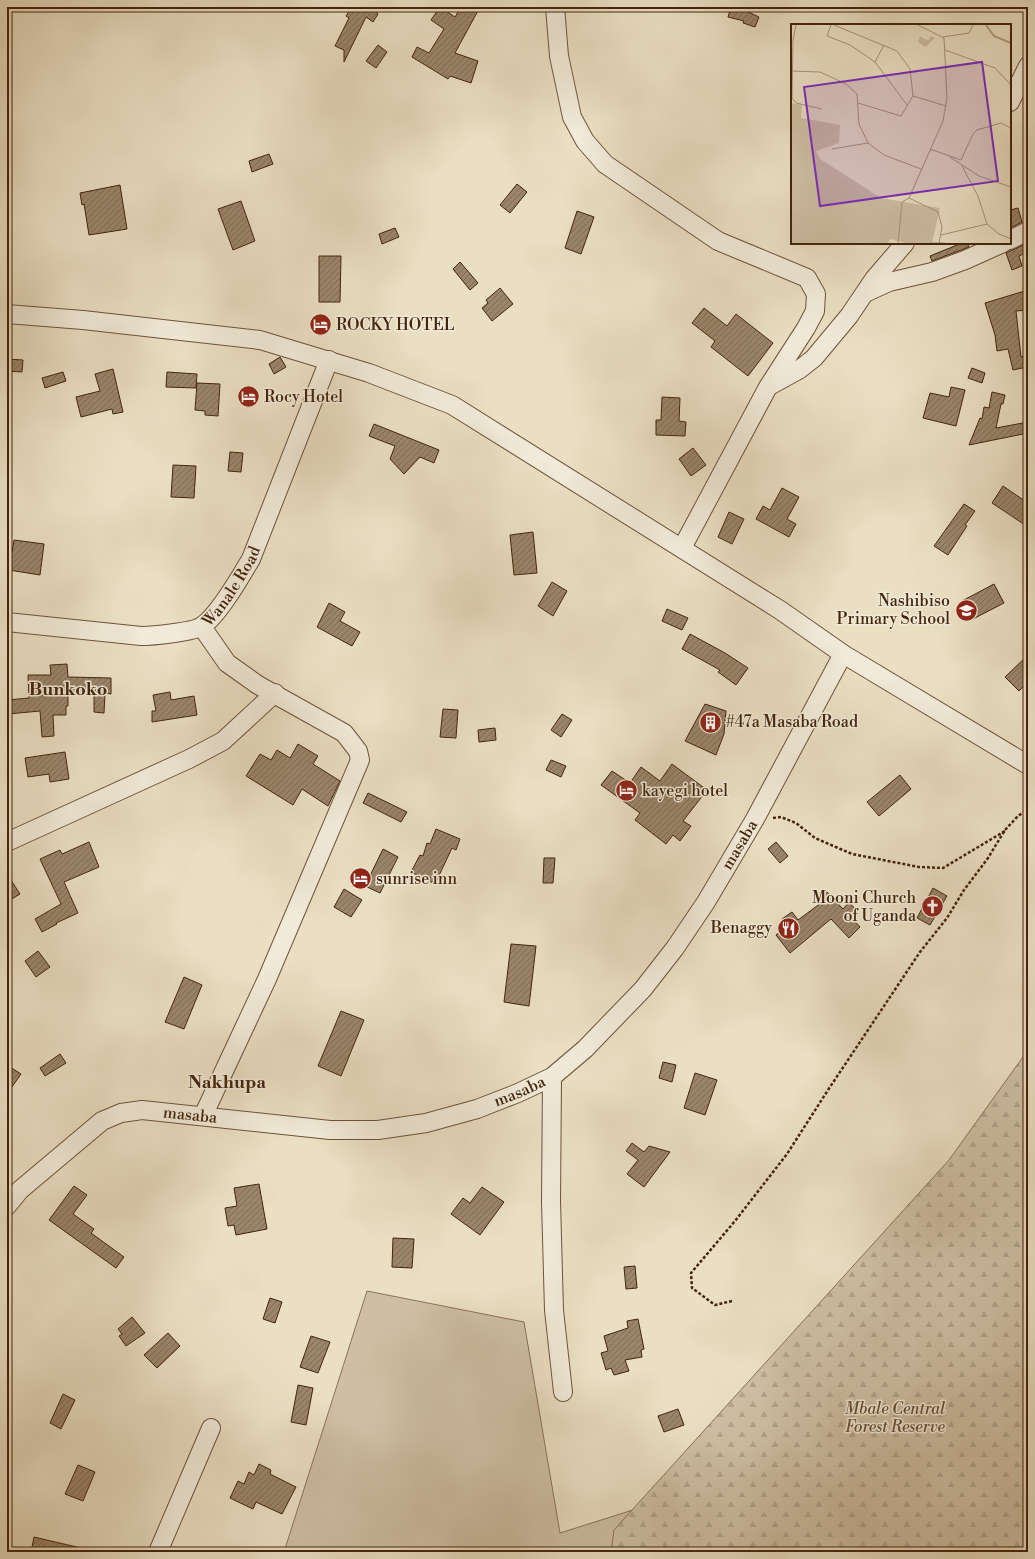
<svg xmlns="http://www.w3.org/2000/svg" width="1035" height="1559" font-family="'Libre Bodoni',serif">
  <style>
    .grass { fill: #cebfa4; stroke: #887258 }
    .forest { fill: url(#forest-firs); stroke: #887258 }
    .building { fill: url(#building-hatch); stroke: #43240c }
    .lines { fill: none; stroke-linecap: round; stroke-linejoin: round }
    .minor-casing { stroke: #6d533a; stroke-width: 20 }
    .path { stroke: #43240c; stroke-width: 2.5; stroke-dasharray: 3 2; stroke-linecap: butt }
    .minor { stroke: #f1ead8; stroke-width: 18 }
    .labels { text-anchor: middle; dominant-baseline: central; stroke-width: 3; stroke-linejoin: round; paint-order: stroke }
    .poi-label { font-size: 16px; fill: #43240c; stroke: #f1ead8; text-anchor: start }
    .street-label { font-size: 16px; fill: #43240c; stroke: #f1ead8 }
    .park-label { font-size: 16px; font-style: italic; fill: #664b32; stroke: #f1ead8 }
    .quarter-label { font-size: 18px; font-weight: bold; fill: #43240c; stroke: #f1ead8 }
    .inset-river { fill: none; stroke: #b19f85; stroke-width: 2 }
    .inset-road { fill: none; stroke: #a7947a; stroke-width: 1 }
    .view { fill: #7b2cbf; fill-opacity: 0.15; stroke: #7b2cbf; stroke-width: 2 }
    .inset-edge { fill: none; stroke: #43240c; stroke-width: 2 }
  </style>
  <defs>
    <pattern id="forest-firs" width="22" height="20" patternUnits="userSpaceOnUse"><rect width="22" height="20" fill="#cebfa4"/><path d="M5 1l3.5 6h-7zM16 11l3.5 6h-7z" fill="#b2a48c"/></pattern>
    <pattern id="building-hatch" width="6" height="6" patternUnits="userSpaceOnUse"><rect width="6" height="6" fill="#9a856b"/><path d="M-1 1l2-2M0 6l6-6M5 7l2-2" fill="none" stroke="#7f6d56"/></pattern>
  </defs>
  <rect width="100%" height="100%" fill="#eadfc3"/>
  <filter id="stains"><feTurbulence type="fractalNoise" baseFrequency=".005" numOctaves="4"/><feColorMatrix values="0 0 0 0 .2 0 0 0 0 .09 0 0 0 0 .02 0 0 0 .5 -.17"/></filter>
  <radialGradient id="worn" r=".72"><stop offset=".6" stop-color="#630" stop-opacity="0"/><stop offset="1" stop-color="#630" stop-opacity=".3"/></radialGradient>
  <!-- grass -->
  <path class="grass" d="M367,1291L524,1322L560,1533L826,1449L811,1552H284Z"/>
  <!-- forest -->
  <path class="forest" d="M1028,1050V1552H611L614,1530L949,1160Z"/>
  <!-- building -->
  <g class="building">
    <path d="M352,7H371L378,14L373,22L366,17L344,62V50L335,46L349,18L346,16Z"/>
    <path d="M440,7L455,17L461,7H480L455,53L478,61L471,83L450,76L448,79L412,57L417,47L429,53L444,29L431,20Z"/>
    <path d="M731,7H744V10L759,17L755,27L743,23L744,21L728,17Z"/>
    <path d="M378,45L387,52L376,68L366,61Z"/>
    <path d="M269,154L273,164L252,172L249,161Z"/>
    <path d="M517,184L527,192L510,213L500,205Z"/>
    <path d="M120,185L127,229L89,235L84,204L82,205L80,193Z"/>
    <path d="M241,201L255,241L233,250L218,209Z"/>
    <path d="M1018,208L1022,222L1010,228V210Z"/>
    <path d="M577,211L594,217L581,254L565,248Z"/>
    <path d="M395,228L399,237L382,244L379,234Z"/>
    <path d="M962,243H967L969,247L932,261L930,256Z"/>
    <path d="M1028,243V252L1019,256L1022,266L1012,270L1006,253Z"/>
    <path d="M319,256H341L340,302H319Z"/>
    <path d="M460,262L478,283L470,290L453,269Z"/>
    <path d="M500,288L513,304L492,321L482,308L488,303L486,300Z"/>
    <path d="M1028,290V310L1016,311L1021,357L1024,356L1027,367L1013,370L1008,349L997,351L995,335L985,303Z"/>
    <path d="M704,308L727,326L736,314L773,343L748,376L711,347L715,341L692,323Z"/>
    <path d="M280,357L286,367L274,374L269,364Z"/>
    <path d="M7,359L23,360L22,372L7,371Z"/>
    <path d="M972,368L985,373L982,383L968,378Z"/>
    <path d="M113,369L123,412L113,414L112,409L81,417L76,397L100,391L95,374Z"/>
    <path d="M63,372L66,381L45,388L42,378Z"/>
    <path d="M167,372L197,374L196,388L166,387Z"/>
    <path d="M197,383L220,384L218,416L205,415V411L195,410Z"/>
    <path d="M951,387L965,390L956,426L923,418L930,393L949,397Z"/>
    <path d="M992,392L1005,395L1003,404H1001L996,428L1028,422V433L969,445L980,418L982,419L984,407L989,408Z"/>
    <path d="M662,397L680,398L679,421L686,422L685,436L656,435V420H661Z"/>
    <path d="M374,424L439,450L434,463L420,457L404,474L390,459L395,446L369,436Z"/>
    <path d="M693,448L706,465L691,476L679,459Z"/>
    <path d="M230,452L243,453L241,472L228,471Z"/>
    <path d="M173,465L196,466L194,498L171,497Z"/>
    <path d="M1003,486L1028,503V527L992,503Z"/>
    <path d="M782,488L799,497L787,519L796,524L789,537L756,519L763,506L770,510Z"/>
    <path d="M964,504L975,511L965,525L967,526L948,555L934,546Z"/>
    <path d="M729,512L744,519L732,544L718,537Z"/>
    <path d="M533,532L537,573L514,575L510,535Z"/>
    <path d="M14,540L44,544L40,575L9,570Z"/>
    <path d="M552,582L567,591L553,616L538,606Z"/>
    <path d="M994,584L1004,603L971,620L962,601Z"/>
    <path d="M329,603L345,612L340,621L360,632L352,646L317,627Z"/>
    <path d="M667,609L688,618L682,630L662,621Z"/>
    <path d="M690,634L725,653L748,668L736,685L718,672L720,670L682,649Z"/>
    <path d="M1028,655V681L1019,691L1005,677Z"/>
    <path d="M67,664L68,677L111,678V694L105,693L104,713L94,712V694L68,693V706H66V715H53L54,736L42,737L40,711L8,714L7,700L29,698L28,675H51L50,665Z"/>
    <path d="M170,692L171,700L194,696L197,715L152,722V711H156L153,695Z"/>
    <path d="M705,704L726,711L724,734L716,755L685,741Z"/>
    <path d="M443,709L458,710L456,738L440,737Z"/>
    <path d="M562,714L572,720L561,737L551,730Z"/>
    <path d="M495,728L496,740L479,742L478,730Z"/>
    <path d="M298,744L318,756L313,764L340,781L328,806L302,789L293,805L246,776L260,754L271,760L277,750L290,758Z"/>
    <path d="M65,752L69,779L50,782L49,774L28,777L25,758Z"/>
    <path d="M551,760L566,766L561,777L546,770Z"/>
    <path d="M672,764L707,790L683,821L691,826L680,841L673,835L666,844L635,820L640,813L601,785L612,771L630,783L641,767L660,781Z"/>
    <path d="M900,775L911,789L879,816L867,802Z"/>
    <path d="M368,793L407,812L401,822L363,803Z"/>
    <path d="M436,829L460,839L456,850L452,848L435,884L411,872L420,855L423,856L427,843L430,844Z"/>
    <path d="M89,842L99,867L64,882L78,913L56,923L57,924L42,932L35,919L61,904L40,859L60,850L62,854Z"/>
    <path d="M776,842L788,856L780,863L768,849Z"/>
    <path d="M383,849L398,857L380,893L365,886Z"/>
    <path d="M544,858H555L553,883H543Z"/>
    <path d="M7,874L20,894L7,902Z"/>
    <path d="M933,888L947,896L930,925L917,918Z"/>
    <path d="M344,889L362,900L351,917L334,907Z"/>
    <path d="M824,889L843,909L849,902L856,910L850,916L860,927L849,938L831,919L790,953L776,935L787,926L782,919L792,912L798,920L821,903L815,897Z"/>
    <path d="M511,944L536,946L529,1006L504,1002Z"/>
    <path d="M38,951L50,967L36,977L25,961Z"/>
    <path d="M184,977L202,985L184,1029L165,1022Z"/>
    <path d="M341,1011L364,1020L341,1076L318,1066Z"/>
    <path d="M60,1054L66,1063L45,1076L40,1068Z"/>
    <path d="M663,1062L676,1065L672,1082L659,1078Z"/>
    <path d="M7,1065L21,1074L7,1094Z"/>
    <path d="M695,1073L717,1080L705,1115L684,1108Z"/>
    <path d="M632,1143L644,1152L649,1146L670,1152L644,1187L627,1174L638,1160L626,1151Z"/>
    <path d="M259,1184L267,1229L236,1235L234,1225L228,1226L225,1208L237,1206L234,1188Z"/>
    <path d="M74,1186L87,1195L73,1214L94,1229L91,1233L124,1257L116,1268L49,1220Z"/>
    <path d="M482,1187L504,1202L480,1235L451,1214L463,1198L470,1203Z"/>
    <path d="M393,1238L414,1239L412,1268L392,1267Z"/>
    <path d="M635,1266L637,1288L626,1289L624,1267Z"/>
    <path d="M270,1298L282,1302L275,1323L263,1319Z"/>
    <path d="M132,1317L145,1333L126,1346L119,1336L122,1334L118,1329Z"/>
    <path d="M638,1319L644,1349L641,1350L642,1357L625,1360L629,1371L614,1375L611,1368L606,1370L601,1353L608,1351L604,1336L628,1328L627,1321Z"/>
    <path d="M168,1333L180,1346L157,1368L144,1355Z"/>
    <path d="M311,1336L330,1342L318,1373L300,1367Z"/>
    <path d="M298,1385L313,1388L306,1425L291,1422Z"/>
    <path d="M63,1394L75,1400L61,1429L50,1423Z"/>
    <path d="M678,1409L684,1425L664,1432L658,1416Z"/>
    <path d="M259,1464L271,1470L270,1474L296,1487L282,1514L256,1502L253,1509L230,1498L238,1481L244,1484L249,1472L254,1475Z"/>
    <path d="M78,1465L95,1472L83,1501L65,1494Z"/>
    <path d="M34,1537L81,1548V1552H31Z"/>
  </g>
  <g class="lines">
    <defs>
      <g id="minor">
        <path d="M555,7L559,56L572,117L585,141L605,164L718,241L807,278L816,294L815,311L806,328L768,387L682,548"/>
        <path d="M1010,102L1028,66"/>
        <path d="M1010,240L1028,231"/>
        <path d="M865,293L889,282L932,272L965,260L1003,243"/>
        <path d="M7,314L83,320L260,340L369,373L452,405L780,610L843,654L1028,765"/>
        <path d="M771,385L800,369L814,358L849,316L874,279L905,243"/>
        <path id="s1" d="M7,622L141,636C152,636 194,632 202,626C218,616 241,576 251,559L329,360"/>
        <path d="M202,627L227,663L258,685L344,733L358,751L360,760L267,979L203,1116"/>
        <path d="M7,842L189,759L223,741L275,693"/>
        <path d="M552,1077L551,1201L554,1310L563,1392"/>
        <path id="s2" d="M7,1206L20,1190L102,1121L121,1113L142,1110L330,1130H378L426,1123L477,1109L518,1093L552,1077L585,1049L643,989L675,948L706,902L755,819L843,654"/>
        <path d="M158,1552L211,1428"/>
      </g>
    </defs>
    <!-- minor casing -->
    <use href="#minor" class="minor-casing"/>
    <!-- path -->
    <g class="path">
      <path d="M773,818L781,817L796,823L815,838L852,854L919,867L943,868L1005,831"/>
      <path d="M732,1301L715,1305L692,1288L691,1273L735,1221L787,1154L828,1090L920,952L947,918L964,890L988,858L1005,830L1018,816L1028,809"/>
    </g>
    <!-- minor -->
    <use href="#minor" class="minor"/>
  </g>
  <!-- icons -->
  <defs>
    <symbol id="hotel-disc" viewBox="-11 -11 22 22"><circle r="9.5" fill="#8f2418" stroke="#f1ead8"/><path d="M-6-4.5h1.5V1H6V5H4.5V3h-9V5H-6ZM-4 0a1.8 1.8 0 1 1 3.6 0ZM.5 0V-2.5h3Q6-2.5 6 0Z" fill="#fff"/></symbol>
    <symbol id="school-disc" viewBox="-11 -11 22 22"><circle r="9.5" fill="#8f2418" stroke="#f1ead8"/><path d="M0-5L7-2L0 1L-7-2ZM-4 1L0 2.5L4 1V4Q0 6-4 4Z" fill="#fff"/></symbol>
    <symbol id="building-disc" viewBox="-11 -11 22 22"><circle r="9.5" fill="#8f2418" stroke="#f1ead8"/><path d="M-4-6H4V6H1V3H-1V6H-4ZM-2.5-4.3h1.7v1.8h-1.7ZM.8-4.3h1.7v1.8H.8ZM-2.5-1h1.7V.8h-1.7ZM.8-1h1.7V.8H.8Z" fill="#fff"/></symbol>
    <symbol id="church-disc" viewBox="-11 -11 22 22"><circle r="9.5" fill="#8f2418" stroke="#f1ead8"/><path d="M-1.2-6h2.4v3.5h3.3v2.4h-3.3V6h-2.4V-.1h-3.3v-2.4h3.3Z" fill="#fff"/></symbol>
    <symbol id="restaurant-disc" viewBox="-11 -11 22 22"><circle r="9.5" fill="#8f2418" stroke="#f1ead8"/><path d="M-5-6h1v4h1v-4h1v4h1v-4h1v5L-1.5 .5V6h-2V.5L-5-1ZM5-6V6H3V1.5H1.5Q1.5-4 5-6Z" fill="#fff"/></symbol>
  </defs>
  <g fill-rule="evenodd">
    <use href="#hotel-disc" x="308" y="312" width="25" height="25"/>
    <use href="#hotel-disc" x="236" y="384" width="25" height="25"/>
    <use href="#school-disc" x="954" y="598" width="25" height="25"/>
    <use href="#building-disc" x="698" y="710" width="25" height="25"/>
    <use href="#hotel-disc" x="614" y="778" width="25" height="25"/>
    <use href="#hotel-disc" x="348" y="866" width="25" height="25"/>
    <use href="#church-disc" x="920" y="894" width="25" height="25"/>
    <use href="#restaurant-disc" x="776" y="916" width="25" height="25"/>
  </g>
  <g class="labels">
    <!-- poi labels -->
    <g class="poi-label">
      <text x="336" y="325">ROCKY HOTEL</text>
      <text x="264" y="397">Rocy Hotel</text>
      <text x="950" y="601" text-anchor="end">Nashibiso<tspan x="950" dy="18">Primary School</tspan></text>
      <text x="726" y="722">#47a Masaba Road</text>
      <text x="642" y="791">kayegi hotel</text>
      <text x="376" y="879">sunrise inn</text>
      <text x="916" y="898" text-anchor="end">Mooni Church<tspan x="916" dy="18">of Uganda</tspan></text>
      <text x="772" y="928" text-anchor="end">Benaggy</text>
    </g>
    <!-- street labels -->
    <g class="street-label">
      <text stroke="none"><textPath href="#s1" startOffset="247">Wanale Road</textPath></text>
      <text stroke="none"><textPath href="#s2" startOffset="890">masaba</textPath></text>
      <text stroke="none"><textPath href="#s2" startOffset="554">masaba</textPath></text>
      <text stroke="none"><textPath href="#s2" startOffset="218">masaba</textPath></text>
    </g>
    <!-- park labels -->
    <g class="park-label">
      <text x="895" y="1409">Mbale Central<tspan x="895" dy="18">Forest Reserve</tspan></text>
    </g>
    <!-- quarter labels -->
    <g class="quarter-label">
      <text x="68" y="689">Bunkoko</text>
      <text x="227" y="1082">Nakhupa</text>
    </g>
  </g>
  <!-- overview -->
  <g transform="translate(791 24)">
    <rect width="220" height="220" fill="#eadfc3"/>
    <path d="M0,79L11,81L10,94L49,101L48,119L25,127L39,156H0Z" fill="#cebfa4"/>
    <path d="M129,12L133,15L138,16L139,12L144,14L134,23L127,18ZM0,133H26L90,174L149,184L141,219H115L99,215L97,219H0Z" fill="#cebfa4"/>
    <path class="inset-river" d="M195,1L203,12L220,19"/>
    <path class="inset-road" d="M5,1L2,16L1,74L5,79L31,85M40,1L36,12L59,21L84,38L116,81M43,1L106,27L119,45L122,72L155,82M127,1L153,14L156,74L152,97L118,174L147,188L151,203L148,219M152,13L178,9L182,1M154,26L204,44L220,61M84,38L93,21M0,47L29,48L55,60L66,70L68,100L77,119L93,131L130,145M67,79L110,92L122,72M41,125L77,119M139,125L170,136L182,110L186,106L210,99L220,104M159,133L188,152L220,163M171,142L187,172L196,200L208,210L220,215M150,211L196,200M107,219L111,178L118,174M140,219H154"/>
    <path class="view" d="M191,38L207,157L29,182L13,63Z"/>
    <rect width="220" height="220" class="inset-edge"/>
  </g>
  <!-- margin -->
  <rect width="1035" height="1559" fill="none" stroke="#eadfc3" stroke-width="24"/>
  <rect x="8" y="8" width="1019" height="1543" fill="none" stroke="#43240c" stroke-width="2"/>
  <rect x="12" y="12" width="1011" height="1535" fill="none" stroke="#43240c"/>
  <rect width="100%" height="100%" filter="url(#stains)"/>
  <rect width="100%" height="100%" fill="url(#worn)"/>
</svg>
